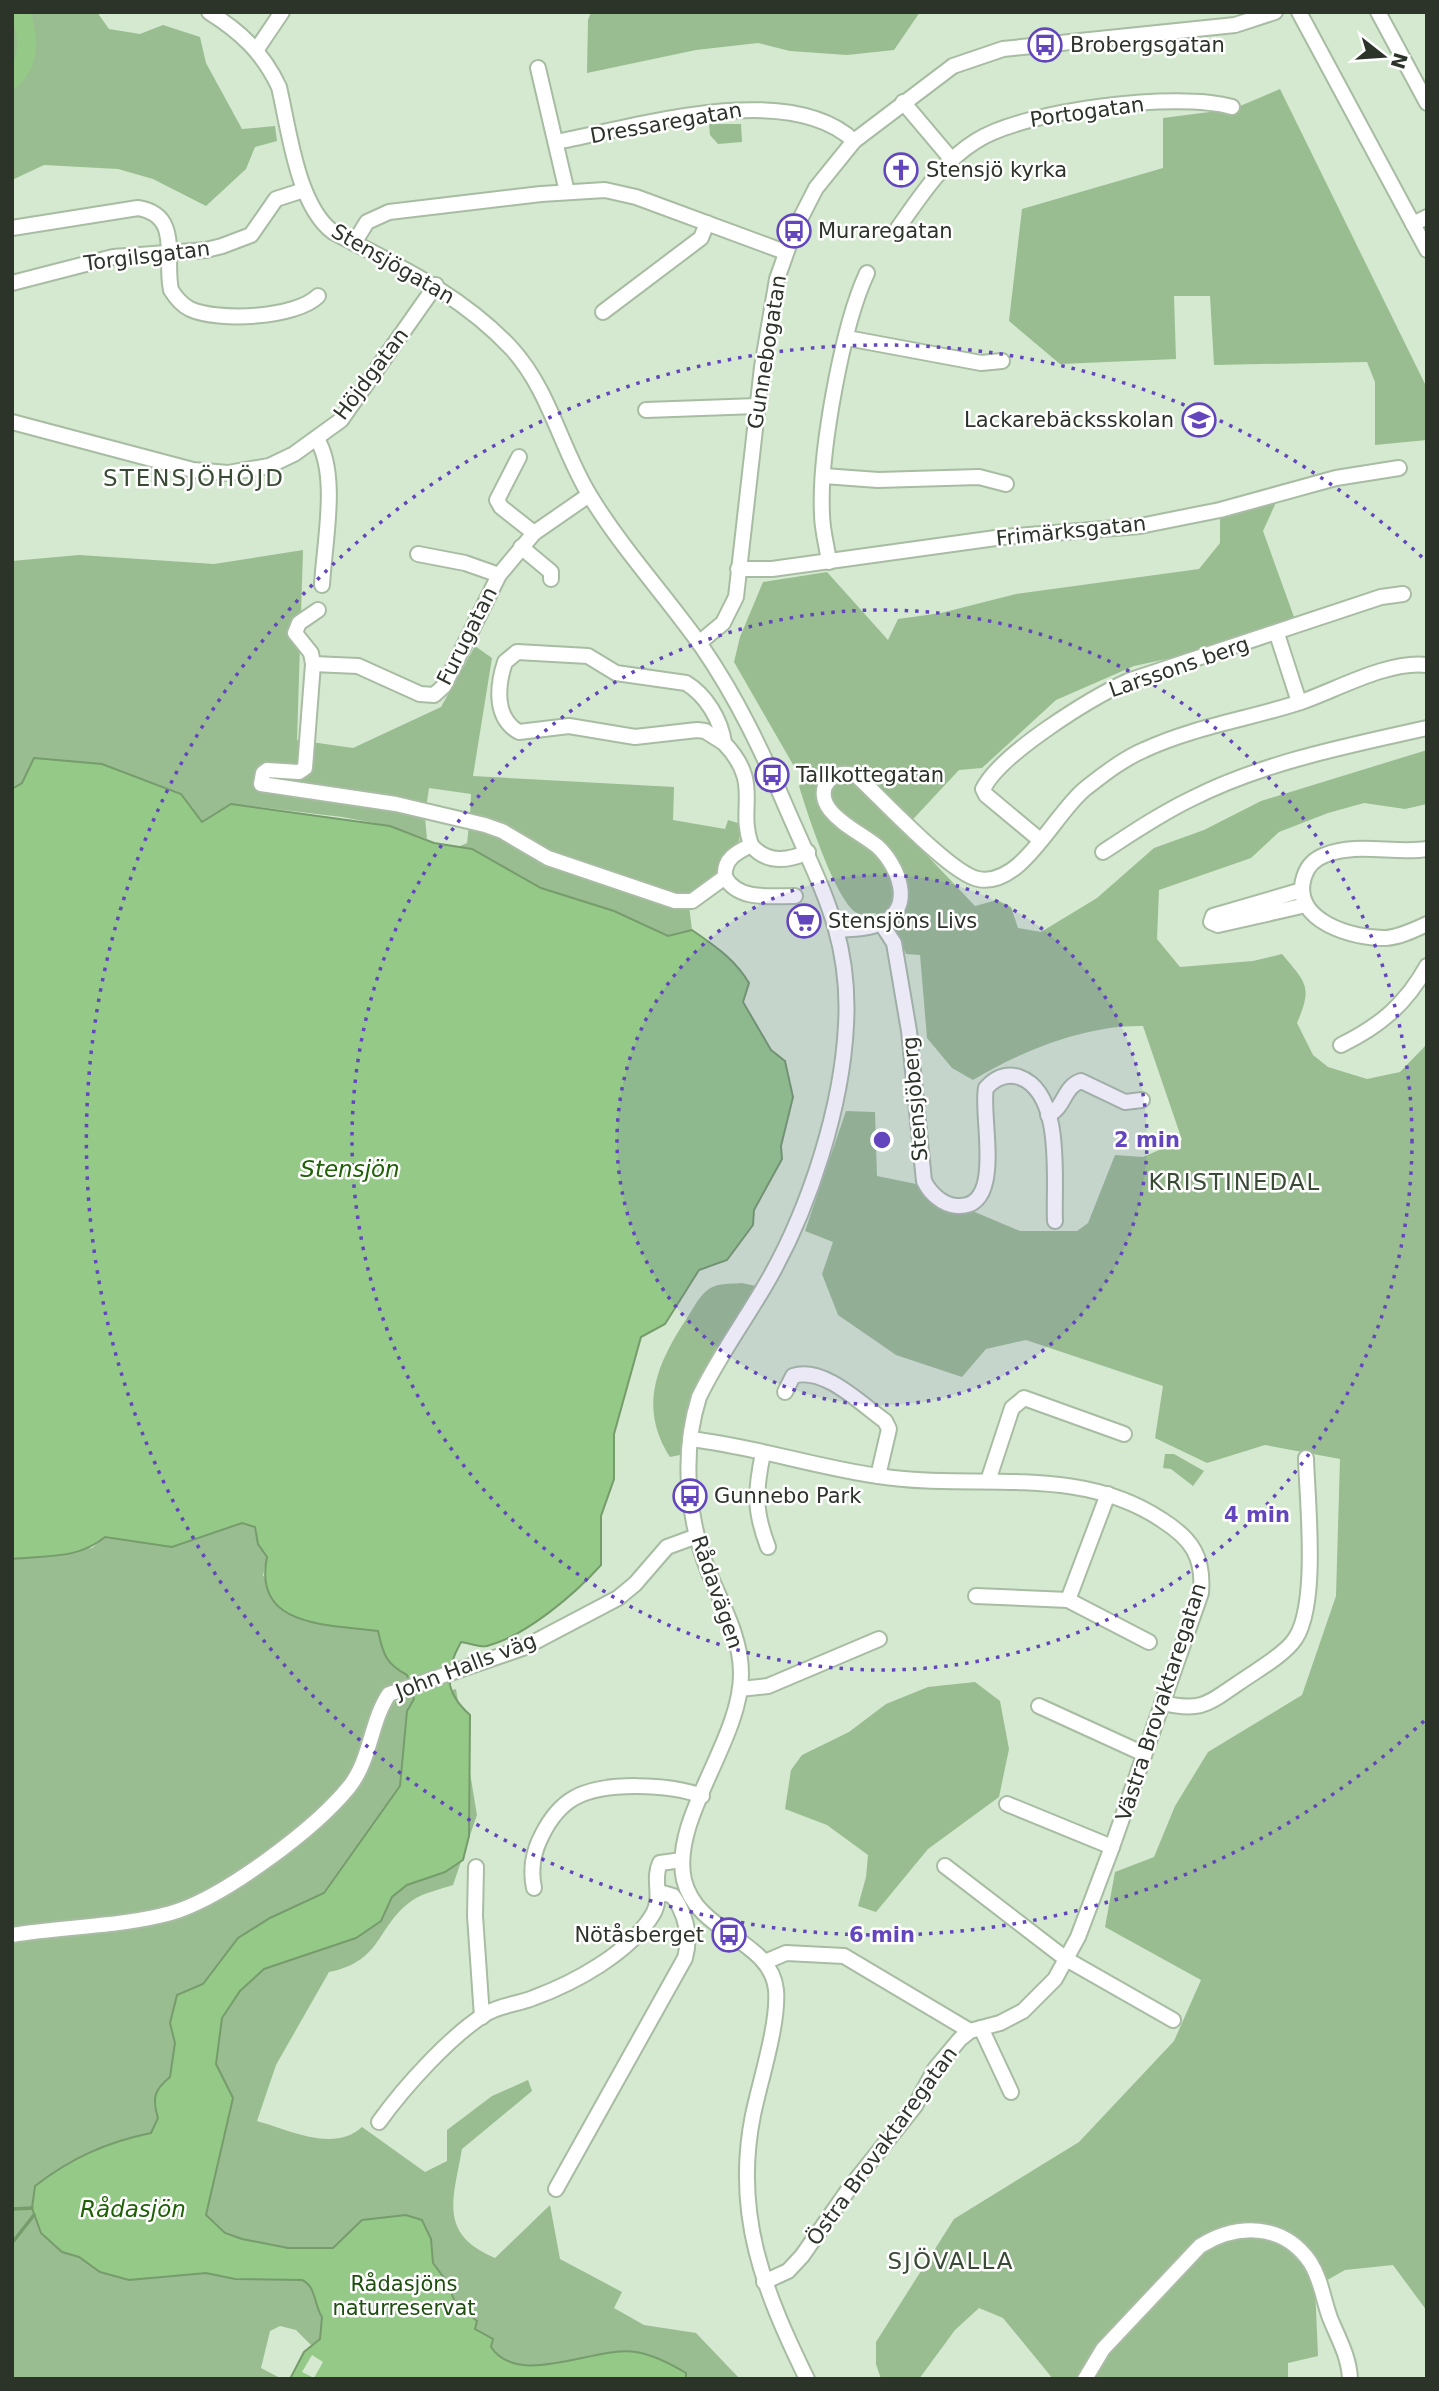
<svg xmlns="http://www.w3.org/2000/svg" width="1439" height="2391" font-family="'DejaVu Sans',sans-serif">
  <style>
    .green { fill: #99bd91; fill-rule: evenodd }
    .water { fill: #95c988; stroke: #769c6c; stroke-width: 2 }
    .pier { fill: #d4e9cf }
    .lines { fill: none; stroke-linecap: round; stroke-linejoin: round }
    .stream { stroke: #769c6c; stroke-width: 3.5 }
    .river { stroke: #95c988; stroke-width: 19 }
    .minor-casing { stroke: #a8bca3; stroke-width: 18 }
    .minor { stroke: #fff; stroke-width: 14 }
    .ring { fill: none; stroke: #6346be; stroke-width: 3.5; stroke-dasharray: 3.5 7 }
    .labels { text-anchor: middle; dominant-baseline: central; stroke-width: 5; stroke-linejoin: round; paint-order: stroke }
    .poi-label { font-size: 21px; fill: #2c342a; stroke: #fff; text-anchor: start }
    .street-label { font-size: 21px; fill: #2c342a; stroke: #fff }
    .park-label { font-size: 21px; fill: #1e4f0f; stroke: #fff }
    .neighbourhood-label { font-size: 23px; letter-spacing: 2px; fill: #394a35; stroke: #fff }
    .water-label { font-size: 23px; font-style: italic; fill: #206107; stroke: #fff }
    .centre { fill: #6346be; stroke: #fff; stroke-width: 3.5 }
    .ring-label { font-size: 21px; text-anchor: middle; font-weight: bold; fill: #6346be; stroke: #fff; stroke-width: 5; stroke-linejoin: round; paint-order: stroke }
  </style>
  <rect width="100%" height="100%" fill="#d4e9cf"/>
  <!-- green -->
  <g class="green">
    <path d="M12,12H97L109,29L140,34L163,25L200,37L206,63L242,129L275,126L277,141L255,147L246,169L206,206L153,179L118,169L44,165L12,180Z"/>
    <path d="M591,12H920L894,50L847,55L790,51L758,43L696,50L587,73L588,20Z"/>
    <path d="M1280,89L1427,388V440L1375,445V382L1367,362L1214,365L1210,296H1174L1176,359L1060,364L1009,321L1022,209L1163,168V118L1233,109Z"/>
    <path d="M709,124H741L742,142L718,144L710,135Z"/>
    <path d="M1278,498L1263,531L1294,617L1194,653L1134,666L1056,700L982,768L959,770L903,830L975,906L997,900L1011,907L1018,928L1041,932L1097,898L1154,848L1204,830L1261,801L1427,750V804L1405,809L1364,803L1328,813L1279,832L1251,858L1159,890L1157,939L1180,967L1253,961L1282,954C1306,983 1313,986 1297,1023L1313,1055L1328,1067L1367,1079L1400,1072L1427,1044V2311L1393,2265L1345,2270L1315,2287L1318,2356L1288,2363V2379H1053L1003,2318L979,2308L955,2330L919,2379H881L876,2364V2342L954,2219L1079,2142L1174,2041L1201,1980L1105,1927L1115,1872L1154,1857L1175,1806L1208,1752L1302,1695L1336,1596L1340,1459L1265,1445L1207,1463L1155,1438L1163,1386L1026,1340L986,1349L962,1377L896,1355L838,1315L822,1274L833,1242L805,1231L846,1111L875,1112L877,1176L931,1187L937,1196L1020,1231H1077L1088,1223L1115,1155L1143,1157L1182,1140L1143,1026C1084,1025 1022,1051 973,1080L952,1068L927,1038L920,955L906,954L894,927L875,913C871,913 863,915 859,914C837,907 806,809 799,786L815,772L795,768L734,662L740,637L763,582L827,572L888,640L898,619L941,613L1016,594L1199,569L1220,543V516Z"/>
    <path d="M303,550L297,740L353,748L441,707L475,646L492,658L473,776L674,787L673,820L725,829L728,820L741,824L739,841L729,849L716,874L688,898L692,930L668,936L614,911L541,888L472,849L458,847L467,843L469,825L425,818L427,839L390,826L342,817L232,804L202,822L180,794L102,764L22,783L12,789V561L79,555L214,564ZM429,788L471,794L470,816L426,808Z"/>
    <path d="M742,1283L756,1286C720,1342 688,1388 680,1455L670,1457C638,1406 657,1364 687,1318C695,1306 701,1291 715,1286C723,1283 734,1284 742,1283Z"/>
    <path d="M1165,1454H1174L1204,1471L1193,1486L1171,1469L1163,1468Z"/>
    <path d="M242,1523L255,1527L258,1544L267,1557L263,1576L351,1627L378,1631C383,1654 386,1664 407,1675L414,1700L456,1689L477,1815L453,1885C441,1889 423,1893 413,1900C376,1925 384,1961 329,1972L276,2065L257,2121C289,2130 334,2153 362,2127L425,2172L447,2161V2130L492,2096L528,2080L532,2091L462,2149C453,2200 438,2234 495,2258L550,2205L560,2259L622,2292L614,2308L644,2325L696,2333L740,2379H292C324,2336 329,2338 316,2283L32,2208L41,2233L62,2252L79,2257L100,2272L129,2280L206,2273L235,2279L302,2280C316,2286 314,2305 322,2316L320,2339L311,2345L296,2330L280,2326L270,2331L261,2368L282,2379H12V1559L92,1548L105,1537L172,1547ZM203,1984L172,2021L178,1995Z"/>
    <path d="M975,1682L1000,1701L1009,1749L999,1797L928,1849L876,1912L858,1906L866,1877L868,1855L827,1825L785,1809L791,1770L802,1755L849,1732L886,1704L928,1687Z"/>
  </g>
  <!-- water -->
  <path class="water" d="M34,758L102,764L181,794L202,822L231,804L390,826L434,843L472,849L541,888L614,911L668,936L692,930C715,946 735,959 749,983L743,1002L771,1050L785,1061L793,1097L781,1146L782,1159L754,1210L753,1225L727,1260L699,1270L665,1324L641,1337L614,1434V1479L601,1516V1565C575,1594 526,1636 487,1646C481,1648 469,1643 461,1642C445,1671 443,1691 470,1715L469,1836L463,1860L445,1872L407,1885L392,1897L381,1921L356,1938L264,1969L240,1991L222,2018L216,2064L233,2098L206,2215L225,2233L242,2239L288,2248H333L362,2220L406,2215L422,2220L431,2239L433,2263L447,2282L455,2302L477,2321L475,2329L493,2339L491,2347C519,2389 596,2345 636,2352C654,2355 671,2364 686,2373V2379H290L304,2352L320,2339L322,2317C314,2305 316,2286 302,2280L235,2279L206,2273L129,2280L100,2272L79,2257L62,2252L41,2233L32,2208L35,2186C71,2158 107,2142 151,2133L158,2118C152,2098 154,2090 170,2077L175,2043L170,2023L177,1995L203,1984L238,1938L270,1918L324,1893L400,1786L407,1711L414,1699L407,1675C386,1664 383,1654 378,1631C330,1624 252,1629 267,1557L258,1544L255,1527L242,1523L172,1547L105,1537C77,1560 46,1555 12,1559V789L22,783Z"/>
  <!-- pier -->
  <path class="pier" d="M312,2355L323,2362L314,2378L302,2372Z"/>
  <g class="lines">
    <!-- stream -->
    <g class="stream">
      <path d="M12,2209L32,2208"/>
      <path d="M12,2243L34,2215"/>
    </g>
    <!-- river -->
    <path class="river" d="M12,79C32,58 28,38 21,12"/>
    <defs>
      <g id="minor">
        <path d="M209,12C241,32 263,53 279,87C289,129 297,205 333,232C398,266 461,294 512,349C550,391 561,449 590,496C623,550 666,596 702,647C737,698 762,751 786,807C820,886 851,936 846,1025C842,1107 810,1206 770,1277C747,1318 719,1355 699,1397C681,1454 687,1518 709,1573C722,1605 741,1638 741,1673C742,1739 670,1819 684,1880C697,1934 771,1939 776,1990C779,2023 760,2081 753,2115C733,2214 764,2291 807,2379"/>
        <path d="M1299,12L1427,250"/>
        <path d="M1378,12L1427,103"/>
        <path d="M257,49L282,12"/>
        <path d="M538,68L567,192"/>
        <path d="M903,102L952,160"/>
        <path d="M556,142C636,127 788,79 854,141"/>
        <path d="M1413,224L1427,217"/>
        <path d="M12,228L138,208C182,215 164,259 171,290C176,298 182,305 190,309C218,322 296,318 318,296"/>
        <path d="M898,228C920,197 942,162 976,141C1024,110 1178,91 1232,107"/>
        <path d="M354,243L367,222L389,212L541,194L605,190L636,197L785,252"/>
        <path d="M12,283L113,257L206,250L222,246L251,235L276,199L304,190"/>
        <path d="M603,312L701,238L707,223"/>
        <path d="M847,338L981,363L1002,361"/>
        <path d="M646,410L757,406"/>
        <path d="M12,422L193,470L228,473L269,466L294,454L341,420L436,285"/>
        <path d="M317,439C339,475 324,544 322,585"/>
        <path d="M519,457L497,500L501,507L534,533"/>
        <path d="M824,476L878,480L979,477L1006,484"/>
        <path d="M521,547L551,572V579"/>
        <path d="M418,554L465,563L499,575"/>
        <path d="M829,562C827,546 822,530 822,514C819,455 842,326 867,273"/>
        <path d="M738,569H772L1003,537L1140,526L1220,510L1336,478L1399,468"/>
        <path d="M318,610L299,623L295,633L311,653L313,664L305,768L299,772L267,770L263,773L261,784L396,804L485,825L502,831L548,858L675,901H692L725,877"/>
        <path d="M1277,634L1299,702"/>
        <path d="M699,643L723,623L736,597L762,367L777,279L794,231L816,188L854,141L953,66L1003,49L1235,25L1275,12"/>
        <path d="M517,652L588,656L616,673L686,683C706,695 721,720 724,743L705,731L697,730L635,737L569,726L519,732C494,718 497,686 505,662Z"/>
        <path d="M313,664L358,666L420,694L434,695L444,686L499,575L534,533L589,495"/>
        <path d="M724,743C763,784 737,806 751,845"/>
        <path d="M1040,840L986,795L983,789C1001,753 1091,698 1128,681L1381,597L1403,594"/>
        <path d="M1427,849C1395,854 1356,842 1325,855C1314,859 1307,867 1304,877C1290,921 1354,939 1386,938C1400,937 1414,930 1427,924"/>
        <path d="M1103,852C1132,833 1160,814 1191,799C1264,762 1347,746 1427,728"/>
        <path d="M1302,890L1213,916L1211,922L1218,925L1306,905"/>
        <path d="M795,896C771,896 738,901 725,877C723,859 737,852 751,845C767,864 788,861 808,852"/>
        <path d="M881,923L894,943L909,1031L924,1181C930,1193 942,1205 957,1206C1006,1209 980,1116 986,1088C995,1078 1006,1073 1019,1077C1065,1093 1053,1184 1055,1221"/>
        <path d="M838,930C852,929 869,929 881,923C916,908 898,865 877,846C862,834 842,825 830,810C813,788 833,767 857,776C881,798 951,874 978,879C1022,888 1055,812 1086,788C1104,774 1123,759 1144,750C1193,727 1249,719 1301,702C1336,690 1389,660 1427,665"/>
        <path d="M1341,1045C1380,1026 1406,1004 1427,966"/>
        <path d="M1048,1115C1065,1108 1063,1087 1081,1081L1125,1102L1142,1100"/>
        <path d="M785,1392L793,1376C824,1366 861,1404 885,1421L889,1429L878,1476"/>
        <path d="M690,1439C753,1446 815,1467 878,1476C973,1491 1077,1463 1162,1520C1192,1539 1204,1557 1201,1593L1112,1847L1078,1937L1055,1979L1023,2011L1000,2023L970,2031L960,2039L935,2069L915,2106L851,2186L802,2256L788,2271L764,2282"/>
        <path d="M763,1453C755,1492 754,1510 768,1547"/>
        <path d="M988,1481L1012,1408L1024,1398L1124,1434"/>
        <path d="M1108,1494L1068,1600L1149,1642"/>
        <path d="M976,1596L1068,1600"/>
        <path d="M740,1689L768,1686L879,1639"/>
        <path d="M1162,1703C1203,1712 1207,1704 1240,1682C1257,1670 1278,1659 1292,1643C1320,1612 1307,1501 1306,1458"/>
        <path d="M1039,1706L1144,1754"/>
        <path d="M1007,1804L1112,1847"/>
        <path d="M945,1866L1066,1959L1173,2020"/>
        <path d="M476,1867L475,1916L482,2017"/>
        <path d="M534,1888C530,1869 533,1852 542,1835C549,1821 560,1806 574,1798C604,1781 670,1784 702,1796"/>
        <path d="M12,1935C65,1926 120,1927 171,1913C223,1898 315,1829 349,1787C371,1760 370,1722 389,1694L523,1648L618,1598L635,1584L667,1547L697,1536"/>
        <path d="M765,1962L786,1953L844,1956L970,2031"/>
        <path d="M981,2028L1011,2092"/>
        <path d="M379,2122C404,2087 451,2035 487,2013C501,2005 518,2004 533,1998C574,1983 630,1953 653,1914C663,1897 652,1879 660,1863L682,1860"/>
        <path d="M556,2189L685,1958C691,1936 686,1915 673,1896L659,1892"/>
        <path d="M1085,2379L1103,2349L1200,2246C1237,2223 1283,2223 1310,2262C1321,2279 1323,2299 1330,2318C1338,2338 1349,2356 1350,2379"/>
      </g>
    </defs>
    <!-- minor casing -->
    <use href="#minor" class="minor-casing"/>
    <!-- minor -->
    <use href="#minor" class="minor"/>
  </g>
  <!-- distance rings -->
  <circle cx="882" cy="1140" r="265" fill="#6346be" fill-opacity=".12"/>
  <g class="ring">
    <circle cx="882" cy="1140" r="265"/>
    <circle cx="882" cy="1140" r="530"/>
    <path d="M1424 1721A795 795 0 1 1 1424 559"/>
  </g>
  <!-- icons -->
  <defs>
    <symbol id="bus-ring" viewBox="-11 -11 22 22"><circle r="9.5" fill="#fff" stroke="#6346be" stroke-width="1.5"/><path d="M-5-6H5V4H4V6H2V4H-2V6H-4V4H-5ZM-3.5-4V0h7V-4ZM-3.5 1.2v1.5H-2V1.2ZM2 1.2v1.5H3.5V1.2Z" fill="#6346be"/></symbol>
    <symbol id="church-ring" viewBox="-11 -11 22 22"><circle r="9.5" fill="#fff" stroke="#6346be" stroke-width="1.5"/><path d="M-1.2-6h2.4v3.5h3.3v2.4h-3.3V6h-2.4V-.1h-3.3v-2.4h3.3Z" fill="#6346be"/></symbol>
    <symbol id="school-ring" viewBox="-11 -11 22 22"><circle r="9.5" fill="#fff" stroke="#6346be" stroke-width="1.5"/><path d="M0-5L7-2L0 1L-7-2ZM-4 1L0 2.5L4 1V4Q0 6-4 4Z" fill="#6346be"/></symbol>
    <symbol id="supermarket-ring" viewBox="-11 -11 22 22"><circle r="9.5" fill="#fff" stroke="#6346be" stroke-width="1.5"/><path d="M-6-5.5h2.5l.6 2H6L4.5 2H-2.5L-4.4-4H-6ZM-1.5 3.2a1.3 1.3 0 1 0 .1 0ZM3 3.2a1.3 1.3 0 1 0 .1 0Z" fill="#6346be"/></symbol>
  </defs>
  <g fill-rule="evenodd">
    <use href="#bus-ring" x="1026" y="26" width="38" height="38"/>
    <use href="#church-ring" x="882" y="151" width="38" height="38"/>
    <use href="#bus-ring" x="775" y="212" width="38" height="38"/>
    <use href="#school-ring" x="1180" y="401" width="38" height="38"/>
    <use href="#bus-ring" x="753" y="756" width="38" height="38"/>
    <use href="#supermarket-ring" x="785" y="902" width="38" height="38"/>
    <use href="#bus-ring" x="671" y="1477" width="38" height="38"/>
    <use href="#bus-ring" x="710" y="1916" width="38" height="38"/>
  </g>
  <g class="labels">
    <!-- poi labels -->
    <g class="poi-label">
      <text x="1070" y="45">Brobergsgatan</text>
      <text x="926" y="170">Stensjö kyrka</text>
      <text x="818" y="231">Muraregatan</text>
      <text x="1174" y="420" text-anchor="end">Lackarebäcksskolan</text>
      <text x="796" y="775">Tallkottegatan</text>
      <text x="828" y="921">Stensjöns Livs</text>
      <text x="714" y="1496">Gunnebo Park</text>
      <text x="704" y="1935" text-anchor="end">Nötåsberget</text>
    </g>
    <!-- street labels -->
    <g class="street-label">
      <text transform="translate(1087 112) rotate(-8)">Portogatan</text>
      <text transform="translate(666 123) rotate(-10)">Dressaregatan</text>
      <text transform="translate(147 256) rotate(-7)">Torgilsgatan</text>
      <text transform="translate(393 264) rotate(30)">Stensjögatan</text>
      <text transform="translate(767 352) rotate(-81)">Gunnebogatan</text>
      <text transform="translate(371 374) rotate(-53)">Höjdgatan</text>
      <text transform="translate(1071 531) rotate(-6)">Frimärksgatan</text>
      <text transform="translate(467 636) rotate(-63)">Furugatan</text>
      <text transform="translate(1179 667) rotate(-19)">Larssons berg</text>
      <text transform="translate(915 1099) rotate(-95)">Stensjöberg</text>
      <text transform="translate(717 1592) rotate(71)">Rådavägen</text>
      <text transform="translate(466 1666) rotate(-21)">John Halls väg</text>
      <text transform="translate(1161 1702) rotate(-72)">Västra Brovaktaregatan</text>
      <text transform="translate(882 2146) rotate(-54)">Östra Brovaktaregatan</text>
    </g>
    <!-- park labels -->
    <g class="park-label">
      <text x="404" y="2284">Rådasjöns<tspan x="404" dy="24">naturreservat</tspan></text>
    </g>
    <!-- neighbourhood labels -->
    <g class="neighbourhood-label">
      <text x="194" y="478">STENSJÖHÖJD</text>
      <text x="1235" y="1182">KRISTINEDAL</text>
      <text x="951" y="2261">SJÖVALLA</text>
    </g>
    <!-- water labels -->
    <g class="water-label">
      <text x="350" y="1169">Stensjön</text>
      <text x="133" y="2209">Rådasjön</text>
    </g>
  </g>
  <circle cx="882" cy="1140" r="10" class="centre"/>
  <g class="ring-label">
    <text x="1147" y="1147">2 min</text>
    <text x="1257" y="1522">4 min</text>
    <text x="882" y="1942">6 min</text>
  </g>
  <!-- border -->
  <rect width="1439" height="2391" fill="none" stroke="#2c342a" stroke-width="28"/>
  <!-- north arrow -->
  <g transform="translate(1383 56) rotate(107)" stroke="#ffffff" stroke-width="5" paint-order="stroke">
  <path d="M0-5L12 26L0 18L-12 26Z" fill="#2c342a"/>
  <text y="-10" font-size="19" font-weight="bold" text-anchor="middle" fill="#2c342a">N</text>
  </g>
</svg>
